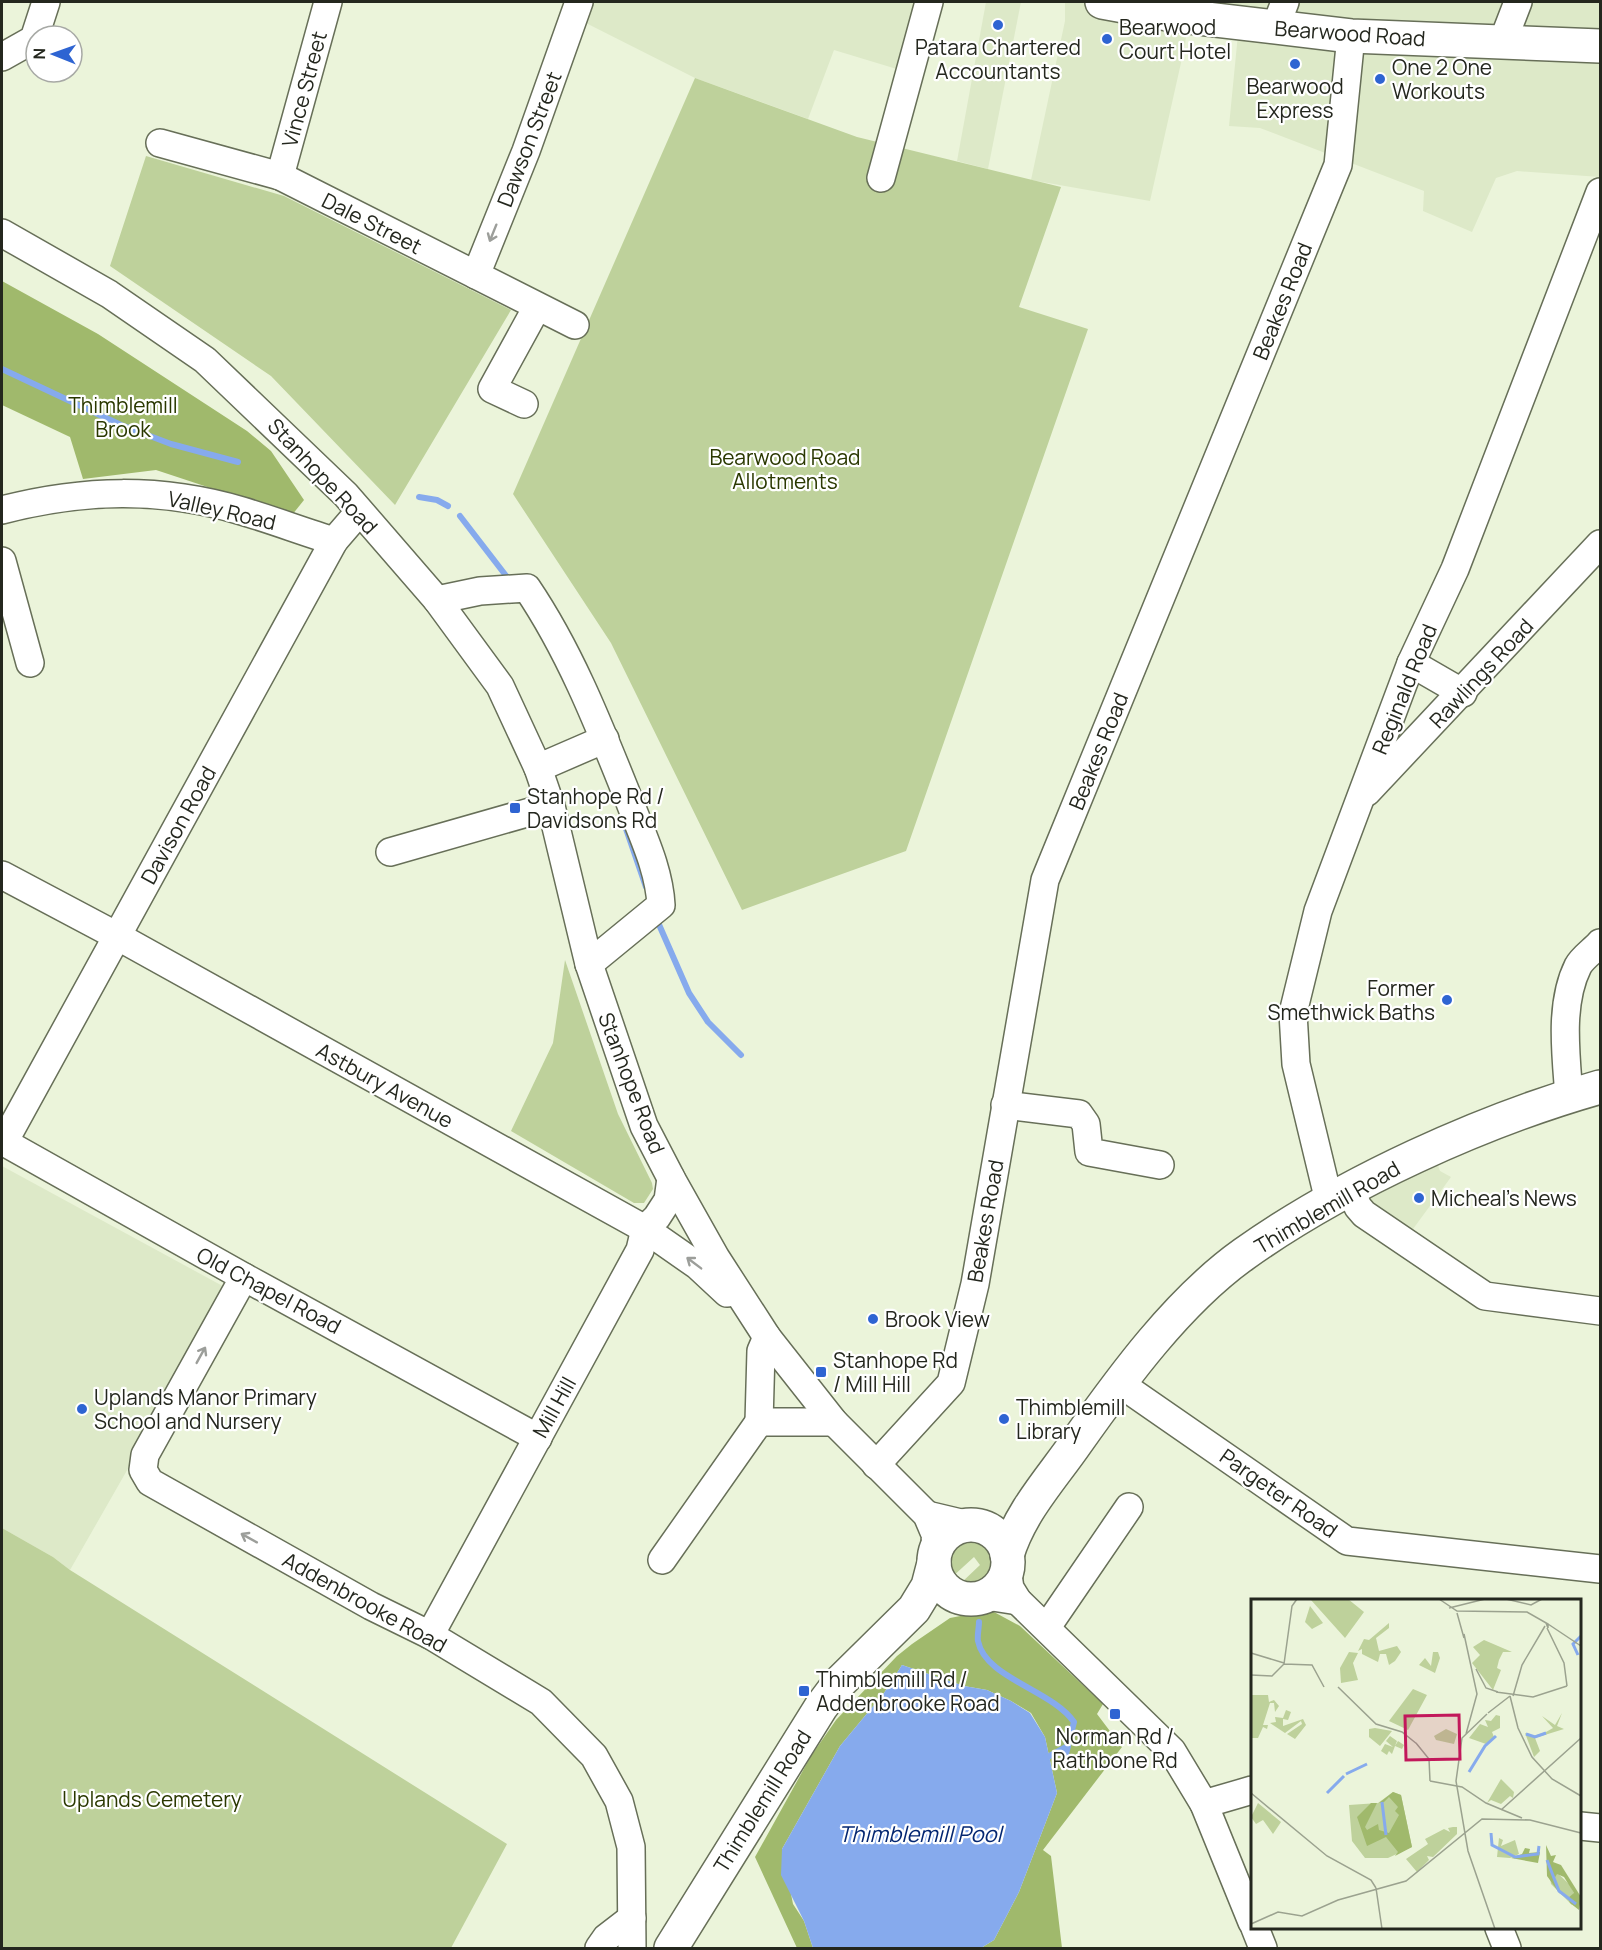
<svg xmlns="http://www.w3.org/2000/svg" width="1602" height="1950" font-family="Manrope,sans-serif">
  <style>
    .built { fill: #dde9c8 }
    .green { fill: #bed19b }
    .forest { fill: #a0b96c }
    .water { fill: #86aaed }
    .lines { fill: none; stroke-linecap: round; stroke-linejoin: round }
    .stream { stroke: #86aaed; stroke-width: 6 }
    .minor-casing { stroke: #676f58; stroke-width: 30 }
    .major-casing { stroke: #676f58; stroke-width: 36 }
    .minor { stroke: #fff; stroke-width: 27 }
    .major { stroke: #fff; stroke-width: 33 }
    .oneway { stroke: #9c9e9a }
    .poi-dot { fill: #2e64d2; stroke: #fff; stroke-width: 2 }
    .labels { text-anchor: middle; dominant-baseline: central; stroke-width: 4.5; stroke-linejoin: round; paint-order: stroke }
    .poi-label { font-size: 21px; fill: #24271e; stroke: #fff; text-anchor: start }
    .street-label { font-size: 21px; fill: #24271e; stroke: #fff }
    .park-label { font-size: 21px; fill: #2a3800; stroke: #fff }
    .water-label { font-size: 22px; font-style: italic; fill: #032671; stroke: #fff }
    .inset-river { fill: none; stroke: #86aaed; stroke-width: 3 }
    .inset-road { fill: none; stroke: #9ba28f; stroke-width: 1.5 }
    .view { fill: #c2185b; fill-opacity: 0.15; stroke: #c2185b; stroke-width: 3 }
    .inset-edge { fill: none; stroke: #24271e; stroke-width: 3 }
  </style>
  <rect width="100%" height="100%" fill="#ebf4da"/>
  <!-- built -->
  <g class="built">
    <path d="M579,2H929L910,73L834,50L808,119L695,78L574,17Z"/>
    <path d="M986,2H1021L988,169L957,161Z"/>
    <path d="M1065,2H1600V177L1517,171L1496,178L1472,232L1423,211L1424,191L1260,128L1229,126L1239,24L1188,17L1185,45L1150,201L1031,180L1065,21Z"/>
    <path d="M1432,1150L1440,1171L1451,1177L1405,1240L1350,1189Z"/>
    <path d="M2,1166L230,1290L70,1570L53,1557L2,1528Z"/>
  </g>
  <!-- green -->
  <g class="green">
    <path d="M695,78L857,137L1061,187L1019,307L1088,329L906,851L742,910L611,643L513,494Z"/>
    <path d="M146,156L284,196L511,310L395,505L271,376L110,266Z"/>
    <path d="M565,960L618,1114L652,1183L653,1189L644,1203H634L511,1131L553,1043Z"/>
    <path d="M2,1528L53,1557L70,1570L507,1844L451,1948H2Z"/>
    <path d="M968,1535C1011,1538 999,1598 960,1584L980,1565L974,1557L951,1578C937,1561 949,1540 968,1535Z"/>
  </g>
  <!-- forest -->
  <g class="forest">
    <path d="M2,281L98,334L247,431L271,451L304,500L292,515L156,470L83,479L70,437L2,405Z"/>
    <path d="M981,1612H994L1020,1626L1103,1704L1097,1714L1122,1747L1043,1850L1051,1856L1062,1948H981L994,1940L1019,1892L1057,1793L1045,1737L1031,1713L1011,1701L987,1690L964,1686L902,1665L884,1693L840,1746L782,1849L793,1904L804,1921L813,1948H797L755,1857L811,1756L836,1720L897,1656L912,1644L950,1618Z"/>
  </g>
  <!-- water -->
  <path class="water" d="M902,1665L964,1686L987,1690L1011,1701L1030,1713L1045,1737L1057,1793L1019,1892L994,1940L981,1948H813L804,1921L781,1875L782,1849L840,1746L884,1693Z"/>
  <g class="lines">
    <!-- stream -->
    <g class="stream">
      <path d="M2,369L121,425L171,444L238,462"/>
      <path d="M419,497L437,500L448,506"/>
      <path d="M460,516L507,577"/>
      <path d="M623,820L646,887"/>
      <path d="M657,920L689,993L708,1022L741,1055"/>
      <path d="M979,1622C979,1628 977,1636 978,1641C985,1678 1052,1690 1074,1722L1068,1746L1044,1759"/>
      <path d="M1065,1758L1068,1746"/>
    </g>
    <defs>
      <g id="minor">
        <path d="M1275,28L1285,2"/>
        <path d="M1503,41L1518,2"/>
        <path d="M2,57L34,39L46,2"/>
        <path d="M160,143L280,176L575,325"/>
        <path d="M280,176L328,2"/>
        <path d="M881,178L929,2"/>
        <path d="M2,233L109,294L205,360L346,495L437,600L500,686L538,768L551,806L589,964L644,1126L671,1178L716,1258L767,1337L834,1422L927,1515L935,1534L936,1549"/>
        <path d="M476,275L526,151L579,2"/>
        <path d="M524,404L492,389L537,307"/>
        <path d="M2,510C83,489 161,487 242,511C273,520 304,532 334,541"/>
        <path d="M2,561L30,663"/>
        <path d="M437,600L480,591L527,588C571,653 600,728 629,800C642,835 659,868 661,905L589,964"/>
        <path d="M1411,663L1463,693"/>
        <path d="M538,768L605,739"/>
        <path d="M1367,792L1600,544"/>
        <path d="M390,852L551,806"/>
        <path d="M2,875L117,936L645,1229L698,1266L727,1293"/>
        <path d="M1569,1096C1566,1055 1559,1004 1578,966C1582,958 1594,950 1600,943"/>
        <path d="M1005,1105L1079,1114L1086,1124L1089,1152L1160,1165"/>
        <path d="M2,1141L244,1277L538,1438"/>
        <path d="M4,1142L334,541L359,512"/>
        <path d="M1350,1189L1358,1207L1364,1214L1485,1296L1600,1311"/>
        <path d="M1329,1201L1296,1064L1293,1013L1318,911L1411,663L1455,569L1600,192"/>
        <path d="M244,1277L145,1455L143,1470L150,1482L371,1606L430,1635L541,1702L594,1756L619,1801L631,1847L632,1948"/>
        <path d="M767,1337L761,1351L759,1422H834"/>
        <path d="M1119,1383L1347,1541L1600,1569"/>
        <path d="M876,1465L951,1383L975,1284L1045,880L1338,165L1351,36"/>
        <path d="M927,1515L969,1525"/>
        <path d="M662,1560L759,1422"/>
        <path d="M1007,1569L1010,1588L1018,1601L1172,1751L1204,1804L1252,1922"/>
        <path d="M986,1596L1018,1601"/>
        <path d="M1047,1627L1129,1507"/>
        <path d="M430,1635L640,1250L645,1229L657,1217L668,1200L671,1178"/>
        <path d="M1204,1804L1252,1790"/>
        <path d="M1580,1826L1600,1828"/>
        <path d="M1255,1928L1263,1948"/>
        <path d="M1499,1928L1507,1948"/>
        <path d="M599,1948L606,1938L632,1918"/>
      </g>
      <g id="major">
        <path d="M1102,2L1173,15L1351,36L1600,46"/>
        <circle cx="971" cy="1562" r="37"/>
        <path d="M1007,1555C1020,1512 1051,1479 1076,1443C1122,1378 1178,1301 1244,1254C1344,1183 1483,1120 1600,1087"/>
        <path d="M671,1948L821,1707L839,1683L914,1609L928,1586L934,1563"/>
      </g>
    </defs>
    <!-- minor casing -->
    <use href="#minor" class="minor-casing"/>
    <!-- major casing -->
    <use href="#major" class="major-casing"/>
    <!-- minor -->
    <use href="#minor" class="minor"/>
    <!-- major -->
    <use href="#major" class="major"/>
  </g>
  <!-- one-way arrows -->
  <defs><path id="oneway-shaft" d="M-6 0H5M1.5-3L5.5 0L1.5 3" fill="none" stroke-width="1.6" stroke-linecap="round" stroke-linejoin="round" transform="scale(1.5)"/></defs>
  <g class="oneway">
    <use href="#oneway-shaft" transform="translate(493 233) rotate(112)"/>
    <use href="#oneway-shaft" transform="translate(694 1263) rotate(-143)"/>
    <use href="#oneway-shaft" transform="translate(201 1355) rotate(-61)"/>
    <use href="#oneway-shaft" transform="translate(249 1538) rotate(-151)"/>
  </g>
  <!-- markers -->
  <g class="poi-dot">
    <circle cx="998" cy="25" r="6"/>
    <circle cx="1107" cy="39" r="6"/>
    <circle cx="1295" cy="64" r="6"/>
    <circle cx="1380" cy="79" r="6"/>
    <rect x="509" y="802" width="12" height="12" rx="3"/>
    <circle cx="1447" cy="1000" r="6"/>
    <circle cx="1419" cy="1198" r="6"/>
    <circle cx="873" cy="1319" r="6"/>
    <rect x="815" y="1366" width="12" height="12" rx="3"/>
    <circle cx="82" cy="1409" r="6"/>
    <circle cx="1004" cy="1419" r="6"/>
    <rect x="798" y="1685" width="12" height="12" rx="3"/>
    <rect x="1109" y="1708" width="12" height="12" rx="3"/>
  </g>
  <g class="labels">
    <!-- poi labels -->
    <g class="poi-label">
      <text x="1119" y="27">Bearwood<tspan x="1119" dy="24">Court Hotel</tspan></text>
      <text x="998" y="47" text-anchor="middle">Patara Chartered<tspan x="998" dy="24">Accountants</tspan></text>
      <text x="1392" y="67">One 2 One<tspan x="1392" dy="24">Workouts</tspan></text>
      <text x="1295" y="86" text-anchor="middle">Bearwood<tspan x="1295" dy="24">Express</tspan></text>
      <text x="527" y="796">Stanhope Rd /<tspan x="527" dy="24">Davidsons Rd</tspan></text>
      <text x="1435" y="988" text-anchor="end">Former<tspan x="1435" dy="24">Smethwick Baths</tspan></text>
      <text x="1431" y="1198">Micheal's News</text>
      <text x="885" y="1319">Brook View</text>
      <text x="833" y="1360">Stanhope Rd<tspan x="833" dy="24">/ Mill Hill</tspan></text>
      <text x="94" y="1397">Uplands Manor Primary<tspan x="94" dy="24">School and Nursery</tspan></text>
      <text x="1016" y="1407">Thimblemill<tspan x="1016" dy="24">Library</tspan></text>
      <text x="816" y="1679">Thimblemill Rd /<tspan x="816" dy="24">Addenbrooke Road</tspan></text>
      <text x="1115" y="1736" text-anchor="middle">Norman Rd /<tspan x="1115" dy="24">Rathbone Rd</tspan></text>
    </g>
    <!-- street labels -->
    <g class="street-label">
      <text transform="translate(1350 33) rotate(4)">Bearwood Road</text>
      <text transform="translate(304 89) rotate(-75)">Vince Street</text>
      <text transform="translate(529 139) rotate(-69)">Dawson Street</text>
      <text transform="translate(372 223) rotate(27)">Dale Street</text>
      <text transform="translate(1282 301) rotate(-68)">Beakes Road</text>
      <text transform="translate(323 476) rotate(47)">Stanhope Road</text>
      <text transform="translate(222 510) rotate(13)">Valley Road</text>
      <text transform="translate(1481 673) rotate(-47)">Rawlings Road</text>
      <text transform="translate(1404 689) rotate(-68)">Reginald Road</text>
      <text transform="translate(1098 751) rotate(-68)">Beakes Road</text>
      <text transform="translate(178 825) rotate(-61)">Davison Road</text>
      <text transform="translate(632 1083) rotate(69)">Stanhope Road</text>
      <text transform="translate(385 1085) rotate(29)">Astbury Avenue</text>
      <text transform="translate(1327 1207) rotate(-30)">Thimblemill Road</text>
      <text transform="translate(985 1221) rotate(-80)">Beakes Road</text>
      <text transform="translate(269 1290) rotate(28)">Old Chapel Road</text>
      <text transform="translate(554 1407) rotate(-61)">Mill Hill</text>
      <text transform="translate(1279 1493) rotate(35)">Pargeter Road</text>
      <text transform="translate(365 1602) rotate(29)">Addenbrooke Road</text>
      <text transform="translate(762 1801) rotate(-58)">Thimblemill Road</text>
    </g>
    <!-- park labels -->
    <g class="park-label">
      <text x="123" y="405">Thimblemill<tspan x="123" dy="24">Brook</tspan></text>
      <text x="785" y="457">Bearwood Road<tspan x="785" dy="24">Allotments</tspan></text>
      <text x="152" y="1799">Uplands Cemetery</text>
    </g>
    <!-- water labels -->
    <g class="water-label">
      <text x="920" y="1834">Thimblemill Pool</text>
    </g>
  </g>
  <!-- overview -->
  <g transform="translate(1251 1599)">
    <rect width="330" height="330" fill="#ebf4da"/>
    <path d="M97,0L113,13L94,39L60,1ZM59,7L72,24L61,30L54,23ZM138,24V29L125,39L128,52L146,47L150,53L144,62L138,66L135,55H129L127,63L111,55V50L107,52L113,40L118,41ZM233,41L261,53H252L248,61L246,69L250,71L242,91L221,64L229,56L222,48ZM98,53L107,54L102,64L107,81L90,84L89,69ZM182,53H187L189,59L184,74L168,66L174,59L180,67ZM162,90L176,96L157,131L138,122ZM0,96H17L18,103L23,101L28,107L24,113L23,104H19L12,126H17L16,130L12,128L7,139H0ZM35,111L40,113L37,121L32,120V127L52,120L55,126L44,140L36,135L51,125L50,122L34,134L19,124L25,123L24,118L32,119ZM311,114L306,127L313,130L284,139L289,152L283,158L274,134L282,137L295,133L302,129L291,117L304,126ZM245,116L249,117V129L241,133L243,138L235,145L218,139L229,125L237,128L234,121L240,122ZM124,129L141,132L129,147L118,138V130ZM195,130L206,135L203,145L185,141L183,137ZM139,137L146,142L144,147L147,142L153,146L151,150L144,147L141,155L138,152L136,156L130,152L134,145L142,148L135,142ZM250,180L263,193L262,199L259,197L250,205L240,201L236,204ZM142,193L150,196L161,248L137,259H114L101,242L98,206L127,204ZM7,204L30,223L22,235L12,221L5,225L0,218ZM202,228H206V235L182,258L176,257L178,261L166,273L155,260L177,245L174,240L193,230L199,233L197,229ZM248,239L252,241L250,247L264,241L268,255L259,259L246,258ZM297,265L319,286L323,294L321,306L300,285Z" fill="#bed19b"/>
    <path d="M142,193L150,196L161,248L144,257L147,253L135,238L116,247L106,218L120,204H126L114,228L116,231L127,225L128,231L138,234L148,216L144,212L147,208L138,198L133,203L128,204ZM295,246L300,257L305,256L302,263L310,266L330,298L328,311L319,304L317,299L323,294L313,278L306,275L303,280L309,295L296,277ZM274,249L279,250L278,254L289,253L287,264L260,259L271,255Z" fill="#a0b96c"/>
    <path class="inset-river" d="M327,56L322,45L330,37M275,135L284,138L295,134M218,173L234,147L245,137M95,175L116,165M76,194L93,177M131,203L135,236M240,234L241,246L264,258L287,255L288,247M296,261L308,292L325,305"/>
    <path class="inset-road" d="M188,0L206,12L276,13L297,25V29L295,24M255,0L280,6L291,0M198,9L234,0M206,14L213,39M297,25L330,47M296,29L313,64L316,87M213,35L226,95L215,135M0,54L33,64M33,65L61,66L73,88M225,70L235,89L247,93M0,76L21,77L33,65L41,7L46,0M87,88L125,125L151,133L166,145M245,93L282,98L316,87M259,97L267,129L281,158L301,180L330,197M262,97L271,66L294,27M237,114L259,97M236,115L211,139L205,182L217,252L244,330M165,144L178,160L179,182M179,182L211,188L235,204L271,219M0,194L76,257L120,281L125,289M250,211L330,139M125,289L131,330M0,325L27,313L51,317L87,301L155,282L231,220L279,221L330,234"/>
    <path class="view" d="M208,116L209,160L155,161L154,117Z"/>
    <rect width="330" height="330" class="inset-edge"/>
  </g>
  <!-- border -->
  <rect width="1602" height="1950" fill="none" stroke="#24271e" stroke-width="6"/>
  <!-- north arrow -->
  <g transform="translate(54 54) rotate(271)"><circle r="28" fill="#ffffff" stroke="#a7a9a5" stroke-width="1.5"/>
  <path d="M0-4.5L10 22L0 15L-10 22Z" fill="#2e64d2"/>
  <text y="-9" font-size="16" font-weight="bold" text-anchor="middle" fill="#24271e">N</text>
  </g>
</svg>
